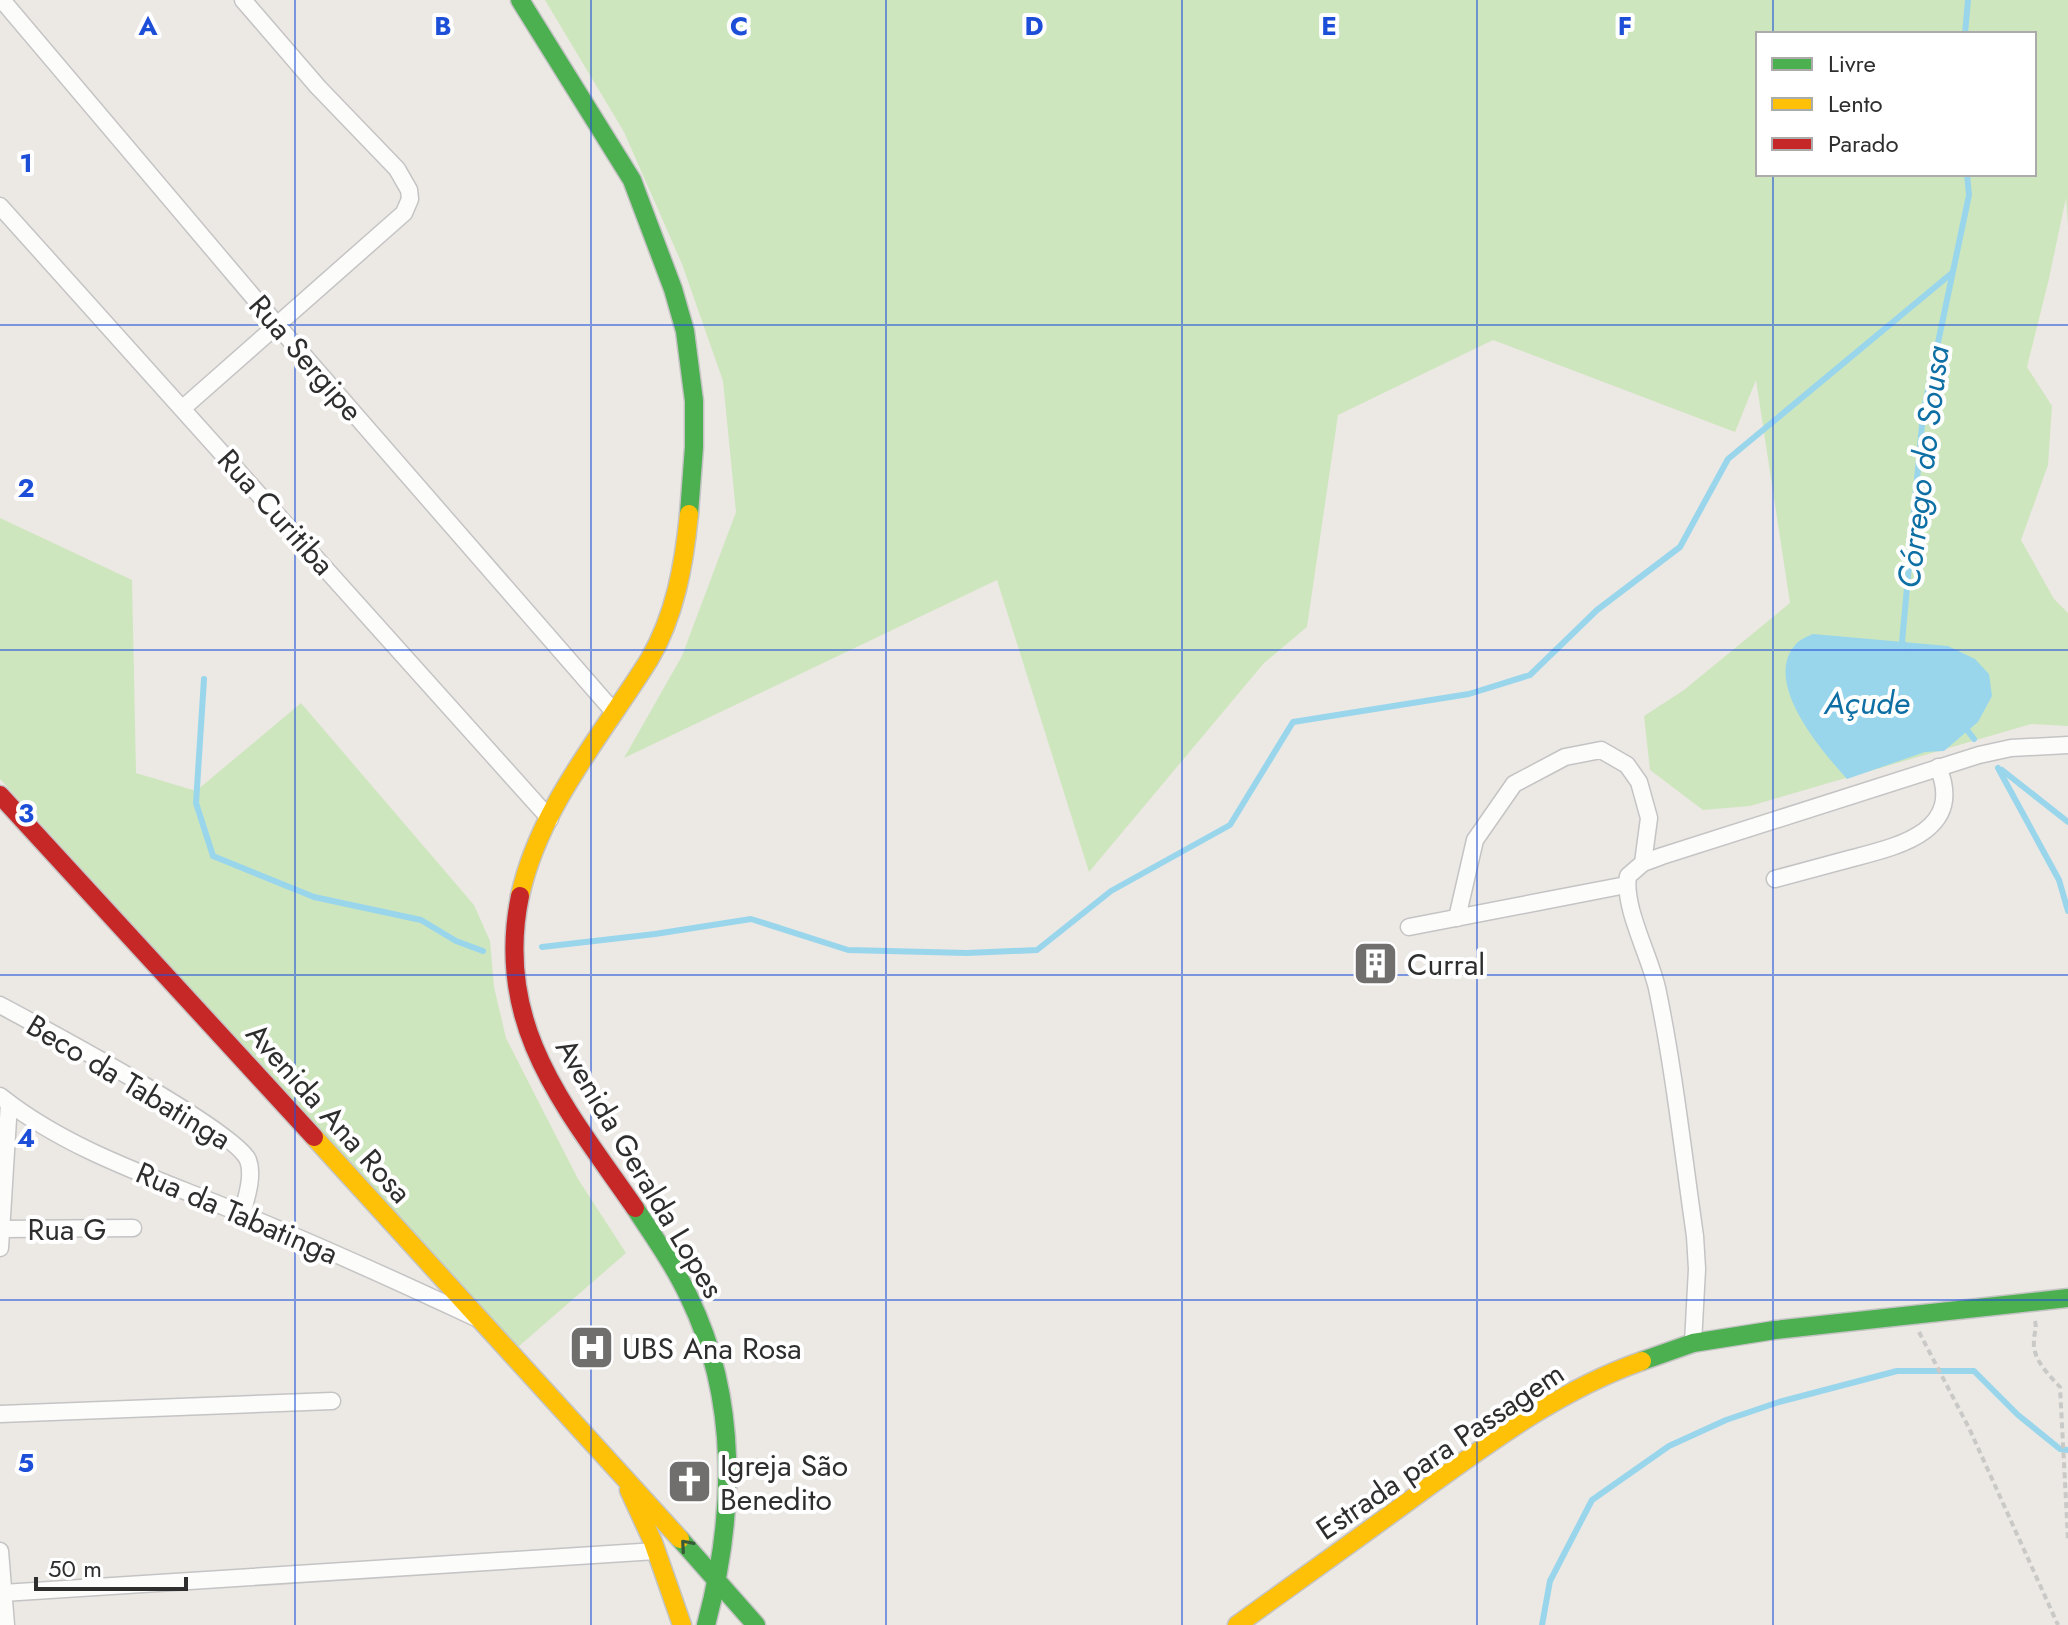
<svg xmlns="http://www.w3.org/2000/svg" width="2068" height="1625" font-family="Jost,sans-serif">
  <style>
    .green { fill: #cee6be; fill-rule: evenodd }
    .water { fill: #99d6ec }
    .lines { fill: none; stroke-linecap: round; stroke-linejoin: round }
    .stream { stroke: #99d6ec; stroke-width: 6 }
    .street-casing { stroke: #c5c4c5; stroke-width: 19 }
    .fast-casing { stroke: #c5c4c5; stroke-width: 21 }
    .slow-casing { stroke: #c5c4c5; stroke-width: 21 }
    .jam-casing { stroke: #c5c4c5; stroke-width: 21 }
    .path { stroke: #c9c9c8; stroke-width: 4; stroke-dasharray: 6 4; stroke-linecap: butt }
    .street { stroke: #fcfcfb; stroke-width: 16 }
    .fast { stroke: #4caf50; stroke-width: 18 }
    .slow { stroke: #ffc107; stroke-width: 18 }
    .jam { stroke: #c62828; stroke-width: 18 }
    .oneway { stroke: #385b3a }
    .grid { fill: none; stroke: #1d4ed8; stroke-width: 2; stroke-opacity: 0.55 }
    .labels { text-anchor: middle; dominant-baseline: central; stroke-width: 8; stroke-linejoin: round; paint-order: stroke }
    .street-label { font-size: 30px; fill: #2e2e2e; stroke: #fff }
    .poi-label { font-size: 30px; fill: #2e2e2e; stroke: #fff; text-anchor: start }
    .water-label { font-size: 32px; font-style: italic; fill: #0d6fa3; stroke: #fff }
    .grid-label { font-size: 26px; text-anchor: middle; font-weight: bold; fill: #1d4ed8; stroke: #fff; stroke-width: 8; stroke-linejoin: round; paint-order: stroke }
  </style>
  <rect width="100%" height="100%" fill="#ece8e4"/>
  <!-- green -->
  <g class="green">
    <path d="M545,0H2068V226L2066,198L2048,283L2027,367L2052,406L2048,465L2021,540L2054,599L2068,613V726L2031,724L1750,806L1703,810L1650,770L1644,716L1684,690L1790,603L1756,380L1735,432L1493,340L1338,415L1307,627L1264,663L1089,872L997,580L624,758L682,656L736,512L723,381L682,264L624,132ZM1758,34H2034V174H1758Z"/>
    <path d="M0,518L132,580L136,773L196,791L301,703L474,905L490,941L494,987L506,1038L578,1179L626,1253L518,1347L0,779Z"/>
  </g>
  <!-- water -->
  <path class="water" d="M1813,634L1948,646L1975,659L1989,674L1992,696L1978,722L1944,751L1925,752L1847,779C1822,751 1760,681 1797,643C1801,639 1808,636 1813,634Z"/>
  <g class="lines">
    <!-- stream -->
    <g class="stream">
      <path d="M1965,34L1968,0"/>
      <path d="M1905,646L1902,642L1923,414L1969,195L1967,174"/>
      <path d="M204,679L196,803L213,856L314,897L421,920L456,941L483,951"/>
      <path d="M1964,726L1974,739"/>
      <path d="M1998,768L2059,880L2068,911"/>
      <path d="M2002,770L2068,822"/>
      <path d="M542,947L655,934L751,919L848,950L967,953L1037,950L1111,891L1230,825L1293,722L1469,694L1530,675L1597,610L1680,547L1728,459L1952,273"/>
      <path d="M1542,1625L1550,1581L1592,1500L1669,1446L1726,1420L1779,1402L1897,1371H1974L2018,1415L2060,1449L2068,1450"/>
    </g>
    <defs>
      <g id="street">
        <path d="M2,0L277,325L614,712"/>
        <path d="M0,206L550,819"/>
        <path d="M183,408L404,213L410,199L409,190L397,169L318,87L243,0"/>
        <path d="M1775,879C1801,872 1827,865 1853,858C1899,846 1965,831 1938,767"/>
        <path d="M1457,918L1475,840L1514,784L1565,757L1601,750L1627,765L1639,782L1649,818L1643,863"/>
        <path d="M1409,927L1626,885"/>
        <path d="M0,1005C39,1026 235,1130 248,1160C254,1176 246,1199 242,1214"/>
        <path d="M0,1096C66,1149 152,1177 230,1209C313,1243 395,1280 476,1318"/>
        <path d="M1,1229L133,1228"/>
        <path d="M0,1248L9,1103"/>
        <path d="M1693,1343L1697,1269L1695,1236C1683,1153 1674,1069 1657,988C1649,954 1623,907 1628,876L1643,863L1662,856L1979,755L2011,748L2068,745"/>
        <path d="M0,1414L332,1401"/>
        <path d="M0,1551L6,1625"/>
        <path d="M3,1593L656,1551"/>
      </g>
      <g id="fast">
        <path d="M520,0L632,180L673,289L685,331L694,401V447L689,514"/>
        <path d="M635,1208C654,1237 674,1265 689,1297C739,1400 735,1517 706,1625"/>
        <path d="M1642,1361L1693,1343L1775,1330L2068,1298"/>
        <path d="M680,1539L756,1625"/>
      </g>
      <g id="slow">
        <path d="M520,896C539,808 602,735 649,660C675,616 684,565 689,514"/>
        <path d="M314,1137L680,1539"/>
        <path d="M629,1490L653,1542L682,1625"/>
        <path d="M1237,1625C1298,1581 1360,1537 1421,1492C1489,1443 1561,1389 1642,1361"/>
      </g>
      <g id="jam">
        <path d="M0,795L314,1137"/>
        <path d="M520,896C493,1026 566,1108 635,1208"/>
      </g>
    </defs>
    <!-- street casing -->
    <use href="#street" class="street-casing"/>
    <!-- fast casing -->
    <use href="#fast" class="fast-casing"/>
    <!-- slow casing -->
    <use href="#slow" class="slow-casing"/>
    <!-- jam casing -->
    <use href="#jam" class="jam-casing"/>
    <!-- path -->
    <g class="path">
      <path d="M2035,1321C2037,1329 2034,1333 2034,1341C2032,1359 2049,1375 2060,1387L2068,1539"/>
      <path d="M1919,1332L1969,1428L2058,1625"/>
    </g>
    <!-- street -->
    <use href="#street" class="street"/>
    <!-- fast -->
    <use href="#fast" class="fast"/>
    <!-- slow -->
    <use href="#slow" class="slow"/>
    <!-- jam -->
    <use href="#jam" class="jam"/>
  </g>
  <!-- one-way arrows -->
  <defs><path id="oneway-chevron" d="M-2-3.5L2.5 0L-2 3.5" fill="none" stroke-width="1.6" stroke-linecap="round" stroke-linejoin="round" transform="scale(2)"/></defs>
  <use class="oneway" href="#oneway-chevron" transform="translate(686 1545) rotate(-131)"/>
  <!-- grid -->
  <path class="grid" d="M295,0V1625M591,0V1625M886,0V1625M1182,0V1625M1477,0V1625M1773,0V34M1773,174V1625M0,325H2068M0,650H2068M0,975H2068M0,1300H2068"/>
  <!-- icons -->
  <defs>
    <symbol id="building-square" viewBox="-11 -11 22 22"><rect x="-9" y="-9" width="18" height="18" rx="4" fill="#706f6e" stroke="#fff"/><path d="M-4-6H4V6H1V3H-1V6H-4ZM-2.5-4.3h1.7v1.8h-1.7ZM.8-4.3h1.7v1.8H.8ZM-2.5-1h1.7V.8h-1.7ZM.8-1h1.7V.8H.8Z" fill="#fff"/></symbol>
    <symbol id="hospital-square" viewBox="-11 -11 22 22"><rect x="-9" y="-9" width="18" height="18" rx="4" fill="#706f6e" stroke="#fff"/><path d="M-5-5h3v3.5h4V-5h3V5h-3V1.5h-4V5h-3Z" fill="#fff"/></symbol>
    <symbol id="church-square" viewBox="-11 -11 22 22"><rect x="-9" y="-9" width="18" height="18" rx="4" fill="#706f6e" stroke="#fff"/><path d="M-1.2-6h2.4v3.5h3.3v2.4h-3.3V6h-2.4V-.1h-3.3v-2.4h3.3Z" fill="#fff"/></symbol>
  </defs>
  <g fill-rule="evenodd">
    <use href="#building-square" x="1350" y="938" width="51" height="51"/>
    <use href="#hospital-square" x="566" y="1322" width="51" height="51"/>
    <use href="#church-square" x="664" y="1456" width="51" height="51"/>
  </g>
  <g class="labels">
    <!-- street labels -->
    <g class="street-label">
      <text transform="translate(306 358) rotate(49)">Rua Sergipe</text>
      <text transform="translate(276 512) rotate(48)">Rua Curitiba</text>
      <text transform="translate(129 1082) rotate(31)">Beco da Tabatinga</text>
      <text transform="translate(329 1113) rotate(48)">Avenida Ana Rosa</text>
      <text transform="translate(640 1168) rotate(59)">Avenida Geralda Lopes</text>
      <text transform="translate(237 1213) rotate(23)">Rua da Tabatinga</text>
      <text x="67" y="1229">Rua G</text>
      <text transform="translate(1440 1451) rotate(-34)">Estrada para Passagem</text>
    </g>
    <!-- poi labels -->
    <g class="poi-label">
      <text x="1407" y="964">Curral</text>
      <text x="622" y="1348">UBS Ana Rosa</text>
      <text x="720" y="1465">Igreja São<tspan x="720" dy="34">Benedito</tspan></text>
    </g>
    <!-- water labels -->
    <g class="water-label">
      <text transform="translate(1923 467) rotate(-83)">Córrego do Sousa</text>
      <text x="1867" y="703">Açude</text>
    </g>
  </g>
  <g class="grid-label">
    <text x="148" y="35">A</text>
    <text x="443" y="35">B</text>
    <text x="739" y="35">C</text>
    <text x="1034" y="35">D</text>
    <text x="1329" y="35">E</text>
    <text x="1625" y="35">F</text>
    <text x="26" y="172">1</text>
    <text x="26" y="497">2</text>
    <text x="26" y="822">3</text>
    <text x="26" y="1147">4</text>
    <text x="26" y="1472">5</text>
  </g>
  <!-- legend -->
  <rect x="1756" y="32" width="280" height="144" fill="#ffffff" stroke="#ababab" stroke-width="2"/>
  <rect x="1772" y="58" width="40" height="12" fill="#4caf50" stroke="#ababab" stroke-width="2"/>
  <text x="1828" y="72" font-size="24" fill="#2e2e2e">Livre</text>
  <rect x="1772" y="98" width="40" height="12" fill="#ffc107" stroke="#ababab" stroke-width="2"/>
  <text x="1828" y="112" font-size="24" fill="#2e2e2e">Lento</text>
  <rect x="1772" y="138" width="40" height="12" fill="#c62828" stroke="#ababab" stroke-width="2"/>
  <text x="1828" y="152" font-size="24" fill="#2e2e2e">Parado</text>
  <!-- scale -->
  <path d="M36 1577v12h150v-12" fill="none" stroke="#2e2e2e" stroke-width="4"/>
  <text x="48" y="1577" font-size="24" fill="#2e2e2e" stroke="#ffffff" stroke-width="6" paint-order="stroke">50 m</text>
</svg>
